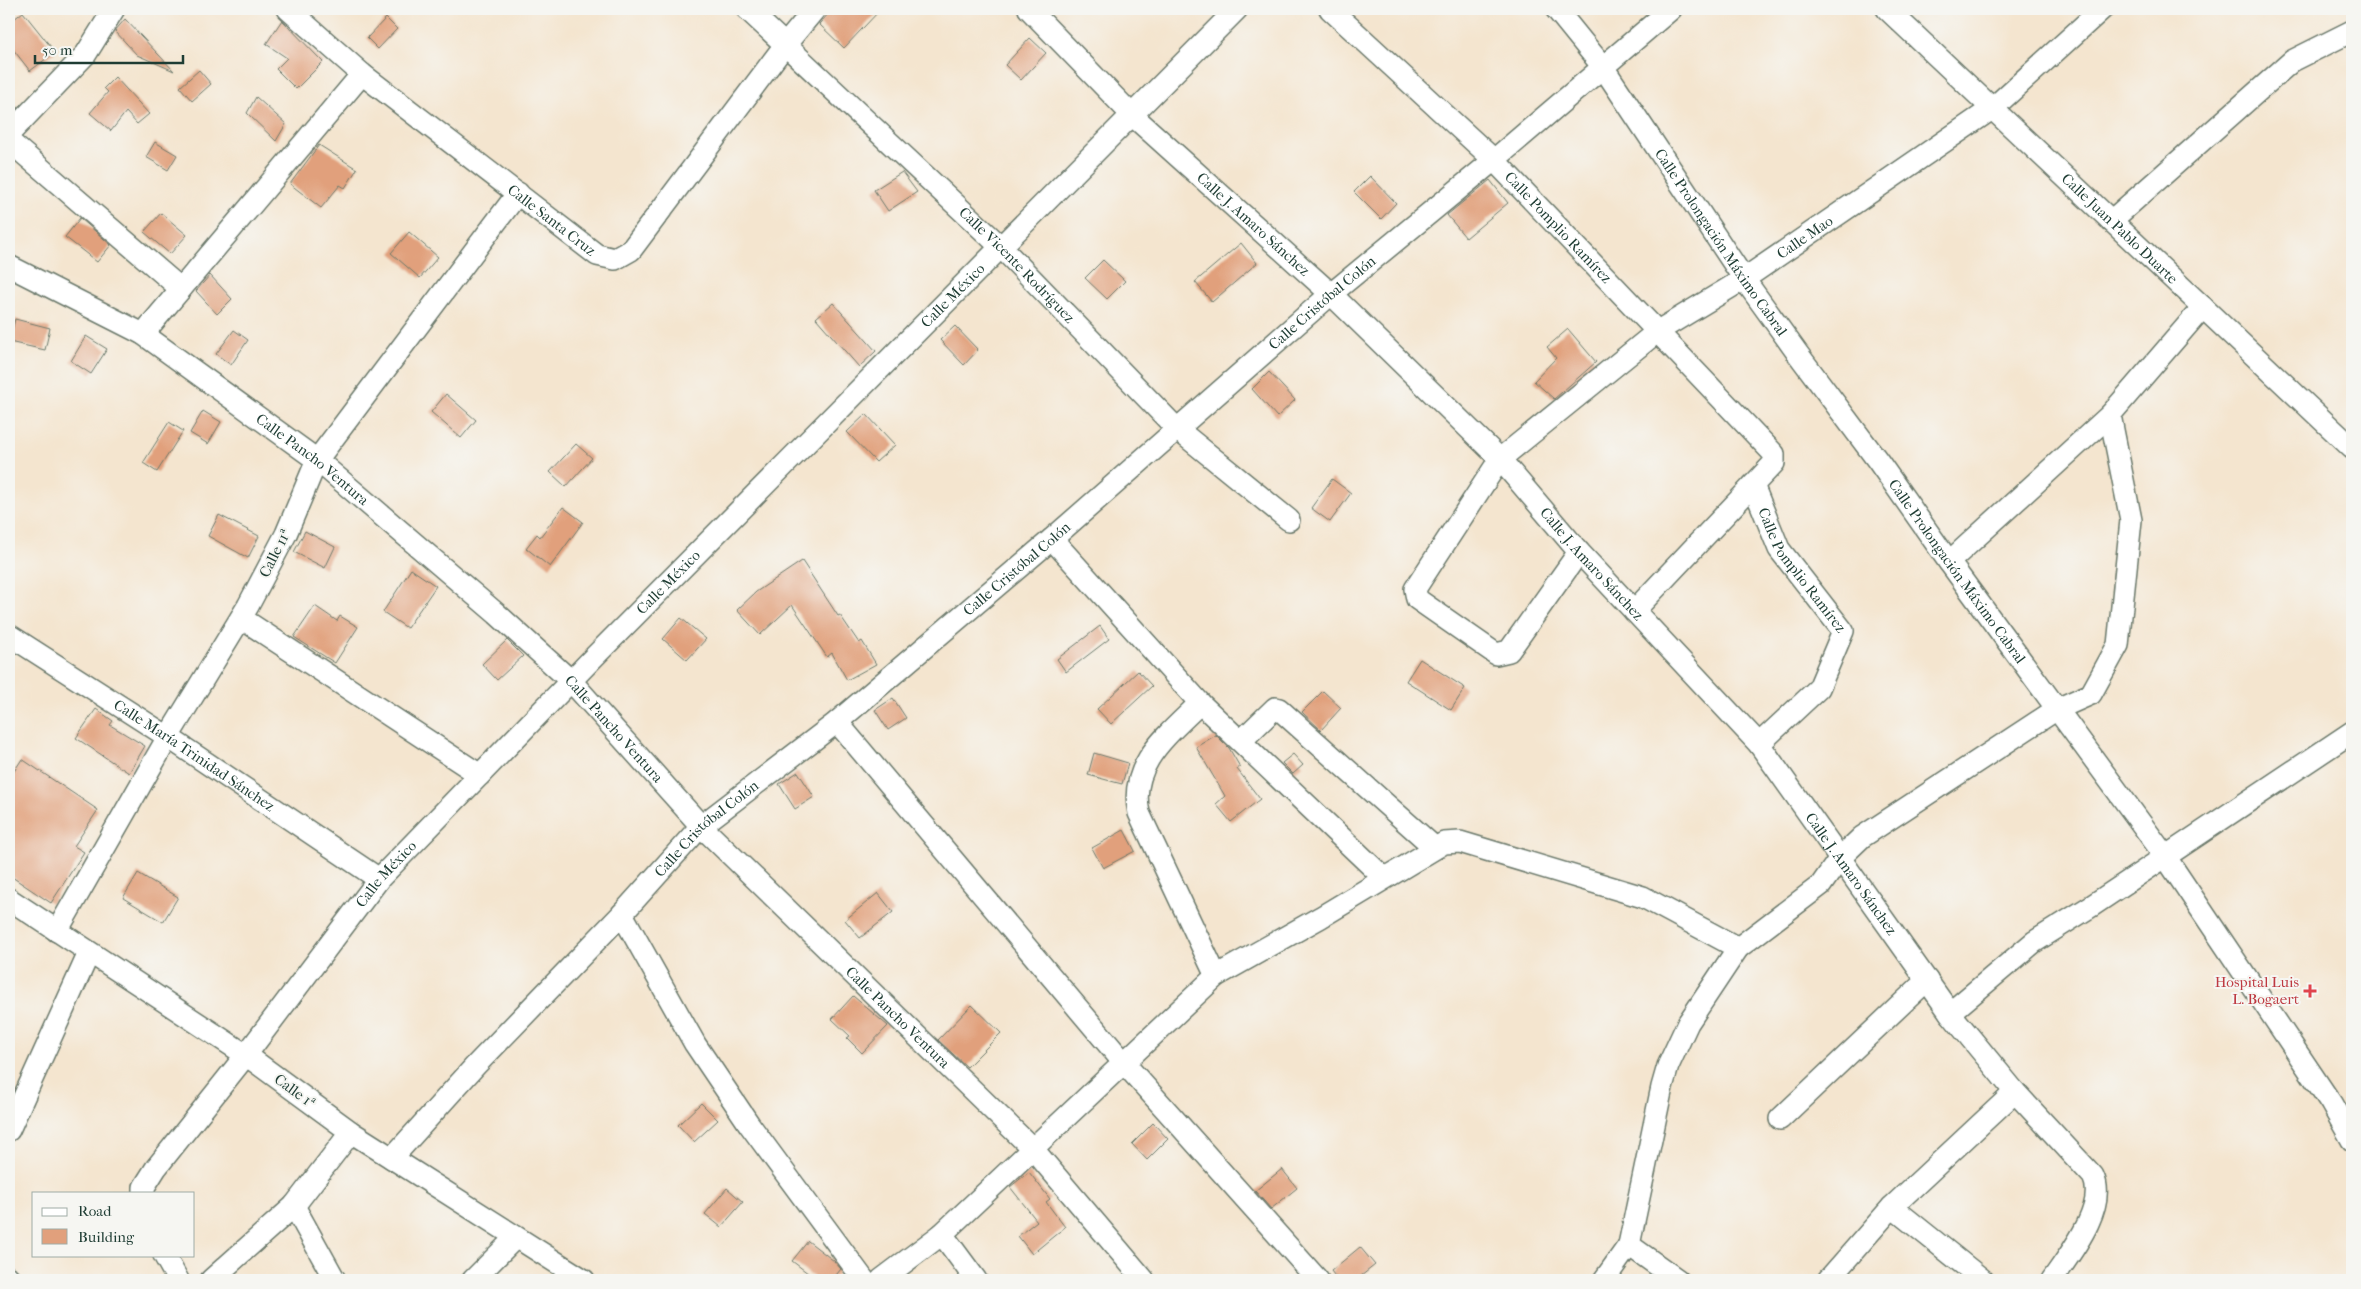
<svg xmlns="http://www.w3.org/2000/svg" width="2361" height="1289" font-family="'IM FELL French Canon',serif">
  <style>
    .building { fill: #e1a07c }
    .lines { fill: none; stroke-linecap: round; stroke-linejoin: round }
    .minor-casing { stroke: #6a786a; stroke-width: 24 }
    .minor { stroke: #fff; stroke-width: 21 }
    .health-dot { fill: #e0444e; stroke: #f6f6f2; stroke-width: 2 }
    .labels { text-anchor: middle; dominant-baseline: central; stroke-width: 4; stroke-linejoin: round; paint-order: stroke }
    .street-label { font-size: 15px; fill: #1f3d34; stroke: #f6f6f2 }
    .health-label { font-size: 15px; fill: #be3a42; stroke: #f6f6f2; text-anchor: end }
  </style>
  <rect width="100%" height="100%" fill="#f6f6f2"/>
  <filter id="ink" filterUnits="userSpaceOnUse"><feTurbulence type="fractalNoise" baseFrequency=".02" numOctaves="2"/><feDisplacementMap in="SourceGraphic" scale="10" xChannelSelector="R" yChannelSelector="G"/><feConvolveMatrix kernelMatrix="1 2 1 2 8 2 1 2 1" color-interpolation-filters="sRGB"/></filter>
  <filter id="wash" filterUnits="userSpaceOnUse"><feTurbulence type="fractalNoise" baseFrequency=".0096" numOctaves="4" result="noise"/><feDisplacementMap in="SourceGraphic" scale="20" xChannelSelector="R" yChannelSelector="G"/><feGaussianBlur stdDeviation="1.12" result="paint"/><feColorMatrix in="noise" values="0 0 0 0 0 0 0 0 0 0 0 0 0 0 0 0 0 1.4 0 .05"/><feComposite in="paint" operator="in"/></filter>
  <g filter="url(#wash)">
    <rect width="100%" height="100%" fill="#f4e5cf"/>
    <g id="blocks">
      <!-- building -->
      <g class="building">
        <path d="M833,9H881L844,48L819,24Z"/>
        <path d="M23,12L55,52L30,71L9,44V23Z"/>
        <path d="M386,18L397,29L378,49L367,38Z"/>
        <path d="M125,19L174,71L137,55L115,31Z"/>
        <path d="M282,20L323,62L296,89L276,69L287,58L266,44Z"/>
        <path d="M1030,38L1046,53L1021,80L1005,65Z"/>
        <path d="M199,70L211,84L192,101L180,87Z"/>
        <path d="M115,77L149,114L137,124L126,112L111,131L90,113L108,92L104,88Z"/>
        <path d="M256,97L286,124L276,141L247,113Z"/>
        <path d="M155,142L177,155L168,170L146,157Z"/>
        <path d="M319,145L357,169L345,188L340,185L321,208L290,184Z"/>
        <path d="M902,172L917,192L888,211L874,190Z"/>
        <path d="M1370,176L1396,203L1381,219L1354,192Z"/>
        <path d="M1490,180L1508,203L1466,238L1447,215Z"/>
        <path d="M161,213L187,235L170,254L144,232Z"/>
        <path d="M80,218L111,245L97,262L65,237Z"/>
        <path d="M409,232L438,257L420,278L391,253Z"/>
        <path d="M1241,243L1257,263L1212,302L1195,282Z"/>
        <path d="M1103,260L1125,281L1107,299L1085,278Z"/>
        <path d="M210,275L232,299L217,314L196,291Z"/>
        <path d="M833,303L876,351L859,367L816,318Z"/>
        <path d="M15,319L50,328L45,350L9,342Z"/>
        <path d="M955,326L978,350L964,365L940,340Z"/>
        <path d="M1568,329L1596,362L1554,399L1534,381L1556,358L1547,347Z"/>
        <path d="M234,330L248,340L231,365L216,354Z"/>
        <path d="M86,336L107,349L91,374L71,361Z"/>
        <path d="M1269,372L1295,400L1277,417L1252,389Z"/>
        <path d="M446,394L476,420L461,438L431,412Z"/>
        <path d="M203,411L221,422L208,444L190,433Z"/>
        <path d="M866,414L895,445L876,462L847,432Z"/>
        <path d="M169,422L183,431L157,472L143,463Z"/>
        <path d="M576,444L592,458L566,487L550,472Z"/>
        <path d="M1332,479L1351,493L1330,522L1311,508Z"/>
        <path d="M563,507L583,522L550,567L526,548L537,534L540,537Z"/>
        <path d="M219,515L259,536L248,558L208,536Z"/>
        <path d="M305,531L335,547L325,568L294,552Z"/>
        <path d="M802,561L838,616L840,615L859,643L862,641L876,664L847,680L832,653L827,657L792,605L760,635L737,610L756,592Z"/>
        <path d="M411,569L436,586L407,628L383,612Z"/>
        <path d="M315,606L337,621L340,616L358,627L335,663L294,637Z"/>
        <path d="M681,618L706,639L687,660L663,639Z"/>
        <path d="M1100,626L1109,639L1066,672L1057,659Z"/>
        <path d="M507,640L523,656L497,680L482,664Z"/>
        <path d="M1420,659L1465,688L1451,710L1406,681Z"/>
        <path d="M1138,671L1152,686L1111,724L1097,709Z"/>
        <path d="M1323,691L1341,708L1321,730L1302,712Z"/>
        <path d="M893,698L906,718L888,730L875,710Z"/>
        <path d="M96,709L113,721L110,725L145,746L129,773L76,738Z"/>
        <path d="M1216,735L1229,748L1240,767L1237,769L1260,799L1231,822L1216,804L1225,796L1196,747Z"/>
        <path d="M1094,753L1128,763L1122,784L1088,775Z"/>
        <path d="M1293,754L1303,765L1293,774L1282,763Z"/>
        <path d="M22,759L98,810L74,846L84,852L51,903L9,875V779Z"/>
        <path d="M798,772L814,797L795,809L779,784Z"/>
        <path d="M1124,830L1135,851L1103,868L1092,848Z"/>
        <path d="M138,873L178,897L163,922L123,898Z"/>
        <path d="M878,893L893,912L860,938L845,920Z"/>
        <path d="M853,996L888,1026L862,1053L847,1038L850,1036L832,1019Z"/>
        <path d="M972,1005L1001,1033L967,1067L938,1040Z"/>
        <path d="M701,1103L718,1120L694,1142L678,1125Z"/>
        <path d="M1153,1123L1168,1139L1147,1160L1132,1144Z"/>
        <path d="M1282,1169L1297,1188L1271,1209L1255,1191Z"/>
        <path d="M1029,1172L1050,1199L1046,1202L1065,1227L1032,1254L1018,1236L1037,1221L1010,1187Z"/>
        <path d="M727,1188L743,1202L721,1227L705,1214Z"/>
        <path d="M808,1241L834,1261L841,1269L832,1280H817L792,1261Z"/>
        <path d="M1360,1247L1375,1265L1356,1280H1338L1331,1271Z"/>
      </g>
    </g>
  </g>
  <g filter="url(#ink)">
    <use href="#blocks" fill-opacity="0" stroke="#6a786a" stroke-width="1"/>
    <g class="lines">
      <defs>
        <g id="minor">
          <path id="s1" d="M288,9L362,74L597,255L615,259L631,250L785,45L815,9"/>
          <path id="s2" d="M747,9L1001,247L1177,429L1289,520"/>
          <path id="s3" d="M1029,9L1132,115L1331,294L1500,459L1579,552L1759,744L1950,1013L2015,1092L2093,1176C2108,1207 2069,1255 2052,1280"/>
          <path id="s4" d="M1330,9L1494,160L1774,454V463L1634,611"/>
          <path id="s5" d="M1556,9L1603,67L1744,279L1798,354L1878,461L1949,562L2165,856L2331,1103L2352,1140"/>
          <path id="s6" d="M1887,9L2352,448"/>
          <path d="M9,134L86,54L114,9"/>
          <path d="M9,141L181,289"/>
          <path d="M2111,221L2292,61L2352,31"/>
          <path id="s7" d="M9,266L143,334L317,460L497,614L571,681L701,826L1033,1149L1144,1280"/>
          <path d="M143,334L362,74"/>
          <path id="s8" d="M1753,485L1779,549L1843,631L1819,688L1759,744"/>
          <path d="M1052,539L1200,703L1384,878"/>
          <path id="s9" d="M1579,552L1509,651L1496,654L1417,599L1415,589L1500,459L1658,331L1744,279L1993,108L2102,9"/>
          <path d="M1949,562L2110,415L2203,307"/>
          <path d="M241,618L480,775"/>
          <path id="s10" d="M9,635L168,737L379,879"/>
          <path d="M1200,703C1169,734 1128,764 1139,813L1216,976"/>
          <path d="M837,722L1124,1063L1318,1280"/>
          <path d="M1241,741L1275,708L1279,709L1435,848"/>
          <path d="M9,899L246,1055L351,1132L584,1280"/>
          <path d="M622,914L695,1044L749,1124L864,1280"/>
          <path d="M57,931L168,737L248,606L286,534L317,460L518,193"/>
          <path d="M1950,1013L2034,942L2093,905L2352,732"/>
          <path d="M1780,1119L1927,980"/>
          <path d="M9,1130L89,953"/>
          <path id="s11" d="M392,1158L476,1065L622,914L701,826L837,722L1052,539L1331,294L1494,160L1671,9"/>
          <path id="s12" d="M144,1193V1187L156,1168L246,1055L379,879L594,657L1237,9"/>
          <path d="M294,1206L335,1280"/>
          <path d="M1892,1207L1983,1280"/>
          <path d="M942,1234L976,1280"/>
          <path d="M164,1255L178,1280"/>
          <path d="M9,1278L10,1280"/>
          <path d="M211,1280L294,1206L351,1132"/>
          <path d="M473,1280L516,1237"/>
          <path d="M881,1280L942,1234L1216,976L1321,917L1444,843L1460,842L1643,897L1738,948"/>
          <path d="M1604,1280L1629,1245"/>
          <path d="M1678,1280L1629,1245L1662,1087L1668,1066L1688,1023L1738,948L1821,885L1840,858L1862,837L2057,709L2091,694L2118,645L2131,520L2110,415"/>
          <path d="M1828,1280L1892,1207L2015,1092"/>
        </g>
      </defs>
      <!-- minor casing -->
      <use href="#minor" class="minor-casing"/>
      <!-- minor -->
      <use href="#minor" class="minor"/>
    </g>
  </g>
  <!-- markers -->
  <path class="health-dot" d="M2307.5 983.5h5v5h5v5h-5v5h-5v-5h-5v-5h5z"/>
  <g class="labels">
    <!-- street labels -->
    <g class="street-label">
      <text stroke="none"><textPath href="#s1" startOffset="338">Calle Santa Cruz</textPath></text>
      <text stroke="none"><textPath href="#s3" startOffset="311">Calle J. Amaro Sánchez</textPath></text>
      <text stroke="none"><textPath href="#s4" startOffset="316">Calle Pomplio Ramírez</textPath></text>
      <text stroke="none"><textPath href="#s6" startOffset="320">Calle Juan Pablo Duarte</textPath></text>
      <text stroke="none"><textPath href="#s9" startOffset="774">Calle Mao</textPath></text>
      <text stroke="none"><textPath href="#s5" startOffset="286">Calle Prolongación Máximo Cabral</textPath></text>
      <text stroke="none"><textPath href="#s2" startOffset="372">Calle Vicente Rodríguez</textPath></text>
      <text stroke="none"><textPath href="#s12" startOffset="1212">Calle México</textPath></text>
      <text stroke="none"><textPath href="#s11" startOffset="1266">Calle Cristóbal Colón</textPath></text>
      <text stroke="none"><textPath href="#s7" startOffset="361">Calle Pancho Ventura</textPath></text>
      <text transform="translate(275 553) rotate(-63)">Calle 11ª</text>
      <text stroke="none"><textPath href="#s3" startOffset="791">Calle J. Amaro Sánchez</textPath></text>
      <text stroke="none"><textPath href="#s11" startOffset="861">Calle Cristóbal Colón</textPath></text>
      <text stroke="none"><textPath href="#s8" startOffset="99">Calle Pomplio Ramírez</textPath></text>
      <text stroke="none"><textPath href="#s5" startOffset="691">Calle Prolongación Máximo Cabral</textPath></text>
      <text stroke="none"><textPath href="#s12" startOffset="808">Calle México</textPath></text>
      <text stroke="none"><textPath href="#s7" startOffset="766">Calle Pancho Ventura</textPath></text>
      <text stroke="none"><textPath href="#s10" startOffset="221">Calle María Trinidad Sánchez</textPath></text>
      <text stroke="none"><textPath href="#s11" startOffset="456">Calle Cristóbal Colón</textPath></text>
      <text stroke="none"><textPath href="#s12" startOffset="402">Calle México</textPath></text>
      <text stroke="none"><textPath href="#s3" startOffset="1196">Calle J. Amaro Sánchez</textPath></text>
      <text stroke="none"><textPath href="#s7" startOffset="1171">Calle Pancho Ventura</textPath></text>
      <text transform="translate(295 1091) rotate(36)">Calle 1ª</text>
    </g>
    <!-- health labels -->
    <g class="health-label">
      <text x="2299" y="982">Hospital Luis<tspan x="2299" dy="17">L. Bogaert</tspan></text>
    </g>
  </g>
  <!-- margin -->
  <rect width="2361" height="1289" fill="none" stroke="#f6f6f2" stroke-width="30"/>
  <!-- legend -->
  <rect x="32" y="1192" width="162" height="65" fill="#f6f6f2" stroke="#a0aca6"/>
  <rect x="42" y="1208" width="25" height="8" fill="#ffffff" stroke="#a0aca6"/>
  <text x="78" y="1216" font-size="15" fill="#1f3d34">Road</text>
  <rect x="42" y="1229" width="25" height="15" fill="#e1a07c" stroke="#a0aca6"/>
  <text x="78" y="1242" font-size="15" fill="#1f3d34">Building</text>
  <!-- scale -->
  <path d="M35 55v8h148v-8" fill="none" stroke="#1f3d34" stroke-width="2.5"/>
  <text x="42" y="55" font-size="15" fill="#1f3d34" stroke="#f6f6f2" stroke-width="4" paint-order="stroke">50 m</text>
</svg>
